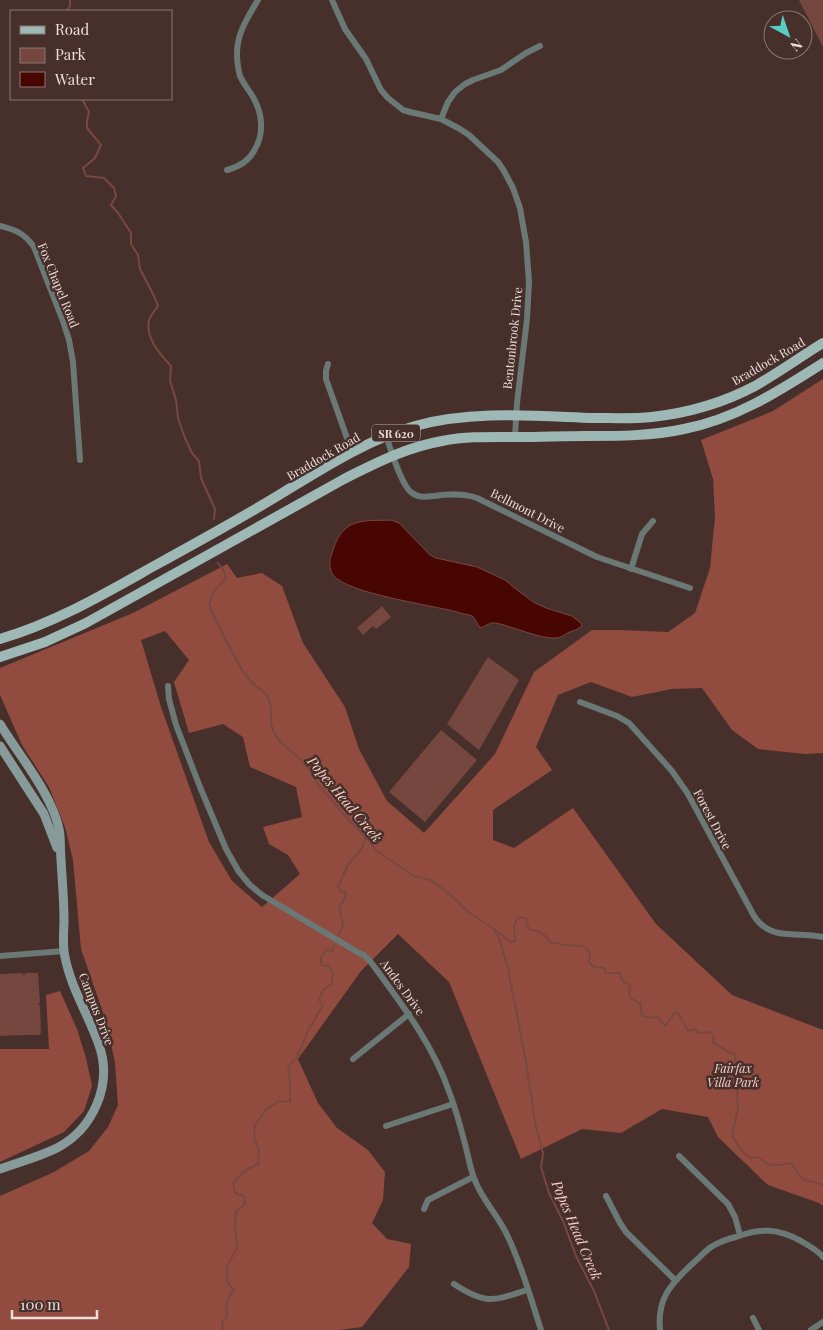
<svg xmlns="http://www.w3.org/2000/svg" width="823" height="1330" font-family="'Playfair Display',serif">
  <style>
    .green { fill: #75473e }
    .forest { fill: #914b3f; fill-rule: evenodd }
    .water { fill: #470601; stroke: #794742 }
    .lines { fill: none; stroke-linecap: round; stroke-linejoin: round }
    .stream { stroke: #794742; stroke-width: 2 }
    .street { stroke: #6a7876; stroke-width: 6 }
    .secondary { stroke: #879c9a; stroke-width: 9 }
    .primary { stroke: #9db8b5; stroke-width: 10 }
    .labels { text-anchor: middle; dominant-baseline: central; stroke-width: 5; stroke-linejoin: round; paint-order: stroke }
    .shield { fill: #47302b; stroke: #bbaaa6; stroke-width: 1 }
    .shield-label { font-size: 11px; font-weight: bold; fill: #eddedb }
    .street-label { font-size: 12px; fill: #eddedb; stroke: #47302b }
    .park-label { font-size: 12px; font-style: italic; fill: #f8ccc4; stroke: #47302b }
    .water-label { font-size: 14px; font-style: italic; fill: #facfc6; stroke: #47302b }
  </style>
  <rect width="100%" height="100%" fill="#47302b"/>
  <!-- green -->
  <g class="green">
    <path d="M799,0H823V47Z"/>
    <path d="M382,606L391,617L376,629L373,626L363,635L357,628Z"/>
    <path d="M488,657L519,680L479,750L447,724Z"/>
    <path d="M441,730L477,760L425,822L389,792Z"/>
    <path d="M22,973L24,975L26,973H37L38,974L40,1002L38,1004L40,1005L41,1033L39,1035H28L27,1034L25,1035L0,1036V974Z"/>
  </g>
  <!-- forest -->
  <g class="forest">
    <path d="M823,379V753L805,754L758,749L732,730L702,688L672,689L632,697L591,682L558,695L536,747L552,770L493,810V840L514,848L573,808L656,924L732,995L823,1030V1206L819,1203L768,1185L718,1137L708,1117L662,1109L621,1133L582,1129L521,1159L449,982L398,934L361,971L298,1059L318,1103L337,1128L368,1150L385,1172L383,1200L372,1223L387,1239L411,1244L409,1267L362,1327L339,1330H0V1196L54,1172L89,1151L108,1127L118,1105L115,1063L107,1024L81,949L73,860L65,827L49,787L22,745L0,695V668L133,613L227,564L237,578L262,573L282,586L303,643L345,707L359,749L387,801L424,833L495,754L534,672L592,630H620L668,632L695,613L710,568L715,517L713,479L701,440L773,411ZM165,631L189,660L174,682L189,733L223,724L243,737L250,767L296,787L302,817L263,827L269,844L288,855L300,874L262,907L232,881L209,842L161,707L141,640Z"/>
    <path d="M60,991L77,1029L86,1058L92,1086L84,1111L64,1132L0,1162V1049H49L46,995Z"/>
  </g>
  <!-- water -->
  <path class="water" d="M391,520L399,523L430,555L436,558L477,567L505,580L517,590L535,603L546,608L572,616L582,624L581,627C577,630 574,630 570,632C565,634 561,638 555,638C542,639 512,627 497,623H491L481,628C477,625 476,619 472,616C468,614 461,614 457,612C432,605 348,594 333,575C329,569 329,560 332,553C335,544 338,536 344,530C356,518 376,521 391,520Z"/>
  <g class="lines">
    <!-- stream -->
    <g class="stream">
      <path d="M67,11L70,6V0"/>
      <path d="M82,99L89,112L87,121V128L101,145L95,158L83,168L86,176L104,178L114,188L116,196L111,205L118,213L131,233V244L138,255L140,269L154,296L158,306C155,310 151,315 149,320C145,338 160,354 171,366L170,381L176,400L178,418L185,438L192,453L199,461L201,478L215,509L214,519"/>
      <path d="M218,563C222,568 225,571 226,578L213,593L209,605L226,641L243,672L253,684L267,695L271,707V721L273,731L281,743L297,756L309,769L317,783L346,817L366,837L377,851L414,876L431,880L452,896L467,911L500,933L510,942L515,941C516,929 510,929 519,917L526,918L527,925L530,930C540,931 545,934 550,942L565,945L583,946L590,952L589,962L594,967L604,968L606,973H620L623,981L630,986C628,998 629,998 640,1003L642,1016L654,1018L658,1017L665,1026L676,1012L679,1014L688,1031L694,1029L699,1033L710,1032L714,1037L713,1043C722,1047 725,1052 735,1054L738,1108L732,1135L741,1150L750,1158L758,1157C770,1168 775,1166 791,1163L802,1179L821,1184L823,1186"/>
      <path d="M494,930L499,938L508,969L525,1056L535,1121L543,1154L541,1167L549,1193L563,1221L576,1256L594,1291L609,1330"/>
      <path d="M339,934L343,925L339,908L345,898L346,892H341L338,887L348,865L362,848L366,837"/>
      <path d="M223,1330L222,1322L227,1317C226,1305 226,1300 234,1290L227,1282V1266L237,1248L235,1225L236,1212L245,1204L244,1196L235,1193L233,1184L244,1171L258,1164L259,1151L254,1136L255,1125L266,1110L277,1102L290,1101V1081L288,1067L297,1057L308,1031L323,1005L319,1000L323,990L332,983L333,974L329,966L321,965V957L327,949L332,952L334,945"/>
    </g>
    <!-- street -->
    <g class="street">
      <path d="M332,0L345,29L366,59L381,90L388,98L403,110L410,112L441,119L460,129L469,135L498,162L504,171L513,188L520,208L526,242L529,282L527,319L517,403L515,437"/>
      <path d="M441,119L448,102L455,92L465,84L473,80L501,70L526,53L540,46"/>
      <path d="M227,170C239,167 248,162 254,151C264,135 263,115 254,99C250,91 244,85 240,76C238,69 237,61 237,53C237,33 248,17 258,0"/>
      <path d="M0,226C16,230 24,233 34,247L63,321L69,340L73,362L80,460"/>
      <path d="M328,364L326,371V379L352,452"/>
      <path d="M386,436C391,449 401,486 412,493C419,498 426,497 434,496C449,494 463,493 477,498L597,557L690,588"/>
      <path d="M631,569L642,534L653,521"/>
      <path d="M168,686L169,699L176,725L200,787L226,849L239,872L250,885L262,895L359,953L364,955L370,961C401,1003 433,1044 450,1094C457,1113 462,1132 467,1152C469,1161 471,1170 474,1178C481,1199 499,1216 508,1237C522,1266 531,1299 541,1330"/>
      <path d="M580,702L617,716L629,723L672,771L688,794L754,916C771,942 797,931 823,937"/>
      <path d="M0,956L64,951"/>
      <path d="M353,1059L409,1014"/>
      <path d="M386,1126L453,1104"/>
      <path d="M679,1156L728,1204L735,1217L740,1235"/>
      <path d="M606,1196L620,1223L626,1232L675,1280"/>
      <path d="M424,1209L428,1200L473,1177"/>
      <path d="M454,1284C486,1305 493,1301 527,1290"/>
      <path d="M753,1318L759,1330"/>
      <path d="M660,1330C657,1299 670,1285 691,1265C698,1259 704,1252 711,1247C719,1242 727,1239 736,1237C761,1228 777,1228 801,1241C809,1246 817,1250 823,1257"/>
      <path d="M811,1330L823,1322"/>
    </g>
    <!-- secondary -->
    <g class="secondary">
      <path d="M0,724C18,754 52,794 59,829C61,838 60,849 61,859C62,879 64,899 64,920C64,932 62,945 65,957C71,988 89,1016 99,1045C113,1085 93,1129 57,1148C39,1157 19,1162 0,1169"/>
      <path d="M0,746L44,814L57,848"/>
    </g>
    <!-- primary -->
    <g class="primary">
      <path d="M0,639C55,623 104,594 154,566C196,543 238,520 279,495C322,469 366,440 415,426C472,410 535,416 594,418C613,418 633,419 652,417C687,413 723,403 755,386C778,373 800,357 823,343"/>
      <path d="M0,657L45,642L86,623L344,479C376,463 407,447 442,441C467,436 493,437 518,437C541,437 563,436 586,436C619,436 652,436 684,429C736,419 779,391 823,363"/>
    </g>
  </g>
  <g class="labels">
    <!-- shield labels -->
    <rect class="shield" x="372" y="424.5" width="48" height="17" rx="4"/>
    <g class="shield-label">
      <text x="396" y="433">SR 620</text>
    </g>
    <!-- street labels -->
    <g class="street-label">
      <text transform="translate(59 285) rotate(68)">Fox Chapel Road</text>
      <text transform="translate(512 338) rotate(-84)">Bentonbrook Drive</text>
      <text transform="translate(768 361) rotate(-30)">Braddock Road</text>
      <text transform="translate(323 456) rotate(-30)">Braddock Road</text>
      <text transform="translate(528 510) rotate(27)">Bellmont Drive</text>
      <text transform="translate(713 819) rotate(62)">Forest Drive</text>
      <text transform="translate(403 987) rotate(54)">Andes Drive</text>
      <text transform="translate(97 1009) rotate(69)">Campus Drive</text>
    </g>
    <!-- park labels -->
    <g class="park-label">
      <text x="733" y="1068">Fairfax<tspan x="733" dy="14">Villa Park</tspan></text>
    </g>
    <!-- water labels -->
    <g class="water-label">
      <text transform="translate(345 799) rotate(50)">Popes Head Creek</text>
      <text transform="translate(577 1230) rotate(67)">Popes Head Creek</text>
    </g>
  </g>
  <!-- legend -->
  <rect x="10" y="10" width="162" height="90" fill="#47302b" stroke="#897671"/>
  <rect x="20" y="26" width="25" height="8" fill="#9db8b5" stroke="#897671"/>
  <text x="55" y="35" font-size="15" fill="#eddedb">Road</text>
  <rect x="20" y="48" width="25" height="15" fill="#75473e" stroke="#897671"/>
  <text x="55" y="60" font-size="15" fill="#eddedb">Park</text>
  <rect x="20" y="72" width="25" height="15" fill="#470601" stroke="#897671"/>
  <text x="55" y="85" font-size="15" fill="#eddedb">Water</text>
  <!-- north arrow -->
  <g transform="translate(788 35) rotate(140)"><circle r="24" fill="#47302b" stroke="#897671"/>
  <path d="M0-4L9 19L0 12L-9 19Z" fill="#56cec4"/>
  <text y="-8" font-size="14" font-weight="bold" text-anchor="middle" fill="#eddedb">N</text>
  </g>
  <!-- scale -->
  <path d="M12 1310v8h85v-8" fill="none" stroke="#eddedb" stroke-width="2.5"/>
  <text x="20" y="1310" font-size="15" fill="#eddedb" stroke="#47302b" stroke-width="4" paint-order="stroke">100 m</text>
</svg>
